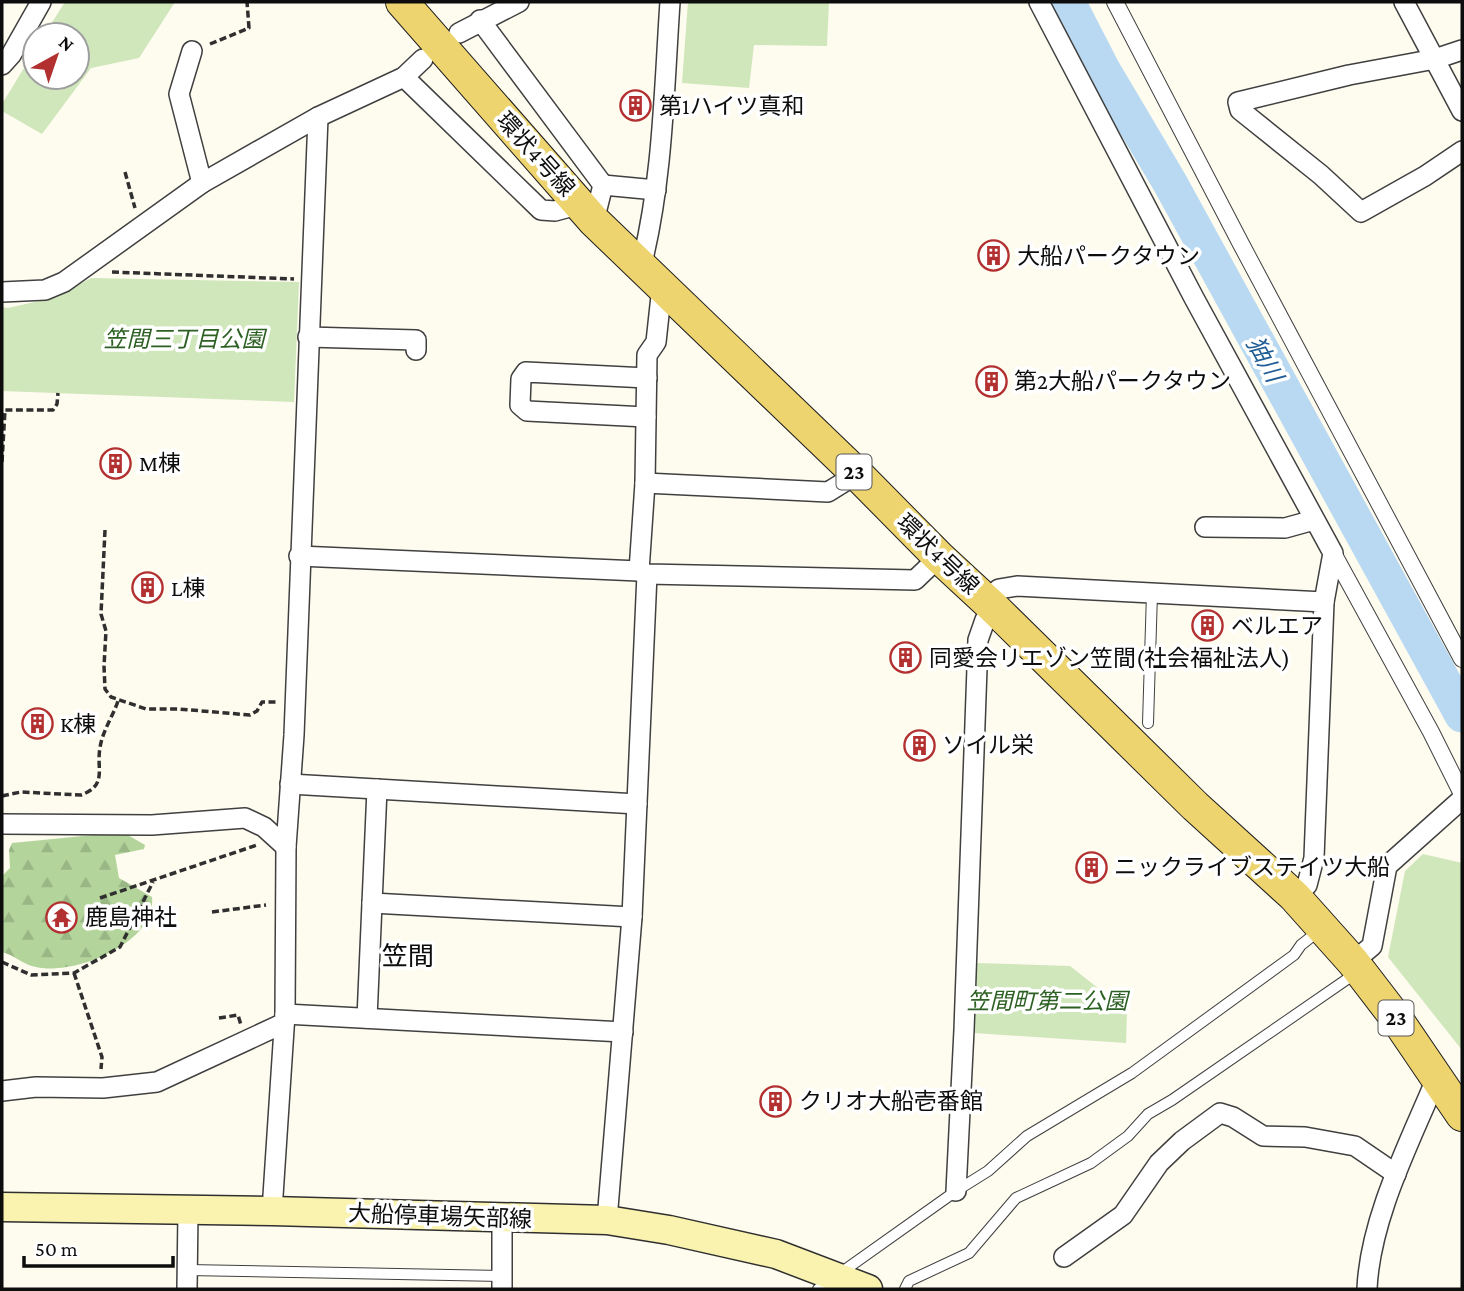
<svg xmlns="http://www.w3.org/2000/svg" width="1464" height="1291" font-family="'Crimson Pro','Noto Sans JP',serif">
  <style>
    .green { fill: #d0e6bb }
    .forest { fill: url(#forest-firs) }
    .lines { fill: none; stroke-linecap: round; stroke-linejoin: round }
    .river { stroke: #b8d9f1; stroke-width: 35 }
    .service-casing { stroke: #404040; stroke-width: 12 }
    .pedestrian-casing { stroke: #404040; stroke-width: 18 }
    .minor-casing { stroke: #404040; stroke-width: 22 }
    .secondary-casing { stroke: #2f2f2f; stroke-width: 31 }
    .primary-casing { stroke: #1e1e1e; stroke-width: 34 }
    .path { stroke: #2f2f2f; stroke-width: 3.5; stroke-dasharray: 7 3.5; stroke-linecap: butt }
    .service { stroke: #fff; stroke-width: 10 }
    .pedestrian { stroke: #fff; stroke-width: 16 }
    .minor { stroke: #fff; stroke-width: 19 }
    .secondary { stroke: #f9f3af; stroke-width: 28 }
    .primary { stroke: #eed46f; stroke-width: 32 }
    .labels { text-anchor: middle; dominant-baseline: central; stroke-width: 7; stroke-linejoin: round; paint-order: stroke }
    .shield { fill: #fff; stroke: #565656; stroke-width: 2 }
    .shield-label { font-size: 21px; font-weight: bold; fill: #0d0d0d }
    .poi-label { font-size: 23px; fill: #0d0d0d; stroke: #fff; text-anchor: start }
    .street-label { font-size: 23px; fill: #0d0d0d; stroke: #fff }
    .park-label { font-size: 23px; font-style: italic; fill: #2d6023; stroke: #fff }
    .water-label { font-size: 24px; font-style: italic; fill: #205e95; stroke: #fff }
    .quarter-label { font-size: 26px; fill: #0d0d0d; stroke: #fff }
  </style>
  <defs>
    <pattern id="forest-firs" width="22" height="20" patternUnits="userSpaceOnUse" patternTransform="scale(1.75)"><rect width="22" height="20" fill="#b3d59c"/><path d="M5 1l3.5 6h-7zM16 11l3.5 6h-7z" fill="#99b685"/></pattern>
  </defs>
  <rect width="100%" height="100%" fill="#fefbef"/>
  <!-- green -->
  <g class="green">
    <path d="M65,2H175L139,58L91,68L42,134L2,111V104L35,50V77H77V35H44Z"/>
    <path d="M688,2H829L827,46L754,45L749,88L682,83Z"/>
    <path d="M91,278L299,282L294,402L2,391V307L8,308L57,297Z"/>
    <path d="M1423,854L1462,863V1050L1388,957L1405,871Z"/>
    <path d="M975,963L1070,966L1127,1011L1126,1043L974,1033Z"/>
  </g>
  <!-- forest -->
  <path class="forest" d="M114,833L126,834L145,845L144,849L115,855L119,878L152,897C157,943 74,976 36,967C24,965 14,955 2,952V876L10,868L9,850L12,843Z"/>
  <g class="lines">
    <!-- river -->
    <path class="river" d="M1068,2L1103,70L1170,183L1462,715"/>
    <defs>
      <g id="service">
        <path d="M1148,723L1152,593"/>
        <path d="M187,1270L502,1276"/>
        <path d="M818,1289L956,1191L988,1171L1027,1136L1132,1073L1294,955L1301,945L1320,930"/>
        <path d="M905,1289L909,1281L969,1253L1016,1198L1091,1163L1128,1136L1148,1114L1172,1100L1356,973"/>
      </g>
      <g id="pedestrian">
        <path d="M1115,2L1241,244L1462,659"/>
        <path d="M1333,553L1431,732L1462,794"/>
      </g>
      <g id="minor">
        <path d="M1039,2L1194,298L1333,553L1324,602"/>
        <path d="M1404,2L1462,111"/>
        <path d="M480,20L603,185L594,221"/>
        <path d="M459,33L519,2"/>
        <path d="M1462,50L1435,59L1349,75L1238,102L1240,110L1321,175L1361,212L1425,176L1462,151"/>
        <path d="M192,51L179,94L202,183"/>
        <path d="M2,65L11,55L41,2"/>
        <path d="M404,77L541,210L555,211L581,204"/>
        <path d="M603,185L656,190"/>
        <path d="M641,267C663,180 664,90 670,2"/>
        <path d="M2,292L45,290L64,282L202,183L318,117L404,77L423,59"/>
        <path d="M308,337L416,340V350"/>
        <path d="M646,417L527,411L520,405L521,379L526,372L647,378"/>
        <path d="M645,483L828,492L857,474"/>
        <path d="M1205,527L1285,528L1314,520"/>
        <path d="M299,556L639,571L647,574L915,580L939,557"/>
        <path d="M639,571L645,483L647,355L656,342L662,287"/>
        <path d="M986,600L999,589L1017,586L1324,602L1314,858L1307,885L1294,896"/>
        <path d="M290,784L637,804"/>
        <path d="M2,824L152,825L245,818L264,827L286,847"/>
        <path d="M372,903L632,917"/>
        <path d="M1353,962L1372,946L1387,866L1462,799"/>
        <path d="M285,1014L623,1032"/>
        <path d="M367,1018L377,789"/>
        <path d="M2,1091L36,1087L103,1088L157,1082L284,1023"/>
        <path d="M956,1191L964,1030L978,640L985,620L993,607"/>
        <path d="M272,1211L285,1014L286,847L294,735L318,117"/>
        <path d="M502,1218V1289"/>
        <path d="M607,1220L632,917L647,574"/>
        <path d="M1064,1257L1123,1215L1159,1163L1182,1141L1220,1113L1233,1117L1263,1136L1305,1137L1355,1146L1396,1174"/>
        <path d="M187,1289L188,1211"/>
        <path d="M1367,1289C1370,1218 1410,1142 1437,1077"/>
      </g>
      <path id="secondary" d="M2,1207L272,1211L607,1220L669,1230L776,1254L868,1289"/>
      <path id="primary" d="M402,2L594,221L857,474L939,557L993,607L1195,806L1294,896L1353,962L1396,1018L1462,1115"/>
    </defs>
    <!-- service casing -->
    <use href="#service" class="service-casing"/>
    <!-- pedestrian casing -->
    <use href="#pedestrian" class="pedestrian-casing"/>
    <!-- minor casing -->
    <use href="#minor" class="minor-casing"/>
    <!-- secondary casing -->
    <use href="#secondary" class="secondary-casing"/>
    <!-- primary casing -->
    <use href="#primary" class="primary-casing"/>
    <!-- path -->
    <g class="path">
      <path d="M210,44L249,28L247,2"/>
      <path d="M125,172L135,208"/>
      <path d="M112,272L294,279"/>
      <path d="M2,462L5,410H53L57,404L58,393"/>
      <path d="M105,530L101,614L106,631L104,666L105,689L111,697L146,709H179L250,715L257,711L262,702H276"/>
      <path d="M2,796L21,792L81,795C108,785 96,769 100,748C102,732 113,716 118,701"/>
      <path d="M100,898L257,845"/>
      <path d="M212,912L266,905"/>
      <path d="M2,962L31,975L74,973L120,947L153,882"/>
      <path d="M74,973L102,1057L101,1069"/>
      <path d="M219,1018L238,1015L241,1025"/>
    </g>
    <!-- service -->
    <use href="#service" class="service"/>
    <!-- pedestrian -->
    <use href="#pedestrian" class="pedestrian"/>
    <!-- minor -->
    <use href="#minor" class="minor"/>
    <!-- secondary -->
    <use href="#secondary" class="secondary"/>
    <!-- primary -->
    <use href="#primary" class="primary"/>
  </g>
  <!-- icons -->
  <defs>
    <symbol id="building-ring" viewBox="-11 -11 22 22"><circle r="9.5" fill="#fff" stroke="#b33031" stroke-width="1.5"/><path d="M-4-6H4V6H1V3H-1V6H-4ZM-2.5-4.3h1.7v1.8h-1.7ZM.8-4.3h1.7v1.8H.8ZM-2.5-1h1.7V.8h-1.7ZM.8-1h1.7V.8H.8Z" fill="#b33031"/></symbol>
    <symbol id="temple-ring" viewBox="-11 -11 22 22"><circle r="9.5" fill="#fff" stroke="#b33031" stroke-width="1.5"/><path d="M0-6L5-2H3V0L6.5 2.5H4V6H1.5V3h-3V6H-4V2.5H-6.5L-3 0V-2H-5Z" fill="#b33031"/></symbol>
  </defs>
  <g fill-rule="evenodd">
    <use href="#building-ring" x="618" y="88" width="35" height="35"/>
    <use href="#building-ring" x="976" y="238" width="35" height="35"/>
    <use href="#building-ring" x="974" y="364" width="35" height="35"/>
    <use href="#building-ring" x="98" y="446" width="35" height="35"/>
    <use href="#building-ring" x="130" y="570" width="35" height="35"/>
    <use href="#building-ring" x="1190" y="608" width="35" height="35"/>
    <use href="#building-ring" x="888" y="640" width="35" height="35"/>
    <use href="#building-ring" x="20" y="706" width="35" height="35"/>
    <use href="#building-ring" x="902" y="728" width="35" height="35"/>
    <use href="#building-ring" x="1074" y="850" width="35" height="35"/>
    <use href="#temple-ring" x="44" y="900" width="35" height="35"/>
    <use href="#building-ring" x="758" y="1084" width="35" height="35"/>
  </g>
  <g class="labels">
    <!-- shield labels -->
    <g class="shield">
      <rect x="836.5" y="454.5" width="35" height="35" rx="5"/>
      <rect x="1378.5" y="1000.5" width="35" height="35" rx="5"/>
    </g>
    <g class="shield-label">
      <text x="854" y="472">23</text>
      <text x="1396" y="1018">23</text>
    </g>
    <!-- poi labels -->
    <g class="poi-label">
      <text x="659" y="106">第1ハイツ真和</text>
      <text x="1017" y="256">大船パークタウン</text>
      <text x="1014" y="381">第2大船パークタウン</text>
      <text x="139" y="463">M棟</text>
      <text x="171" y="588">L棟</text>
      <text x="1231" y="626">ベルエア</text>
      <text x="929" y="658">同愛会リエゾン笠間(社会福祉法人)</text>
      <text x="60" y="724">K棟</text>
      <text x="942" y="745">ソイル栄</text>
      <text x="1114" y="867">ニックライブステイツ大船</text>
      <text x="85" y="917">鹿島神社</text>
      <text x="799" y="1101">クリオ大船壱番館</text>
    </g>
    <!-- street labels -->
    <g class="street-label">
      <text transform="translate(536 154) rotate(48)">環状4号線</text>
      <text transform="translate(938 554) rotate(44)">環状4号線</text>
      <text transform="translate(440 1216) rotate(2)">大船停車場矢部線</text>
    </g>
    <!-- park labels -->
    <g class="park-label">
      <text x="184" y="339">笠間三丁目公園</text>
      <text x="1047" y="1001">笠間町第二公園</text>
    </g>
    <!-- water labels -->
    <g class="water-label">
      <text transform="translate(1265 359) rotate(61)">㹨川</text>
    </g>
    <!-- quarter labels -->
    <g class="quarter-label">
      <text x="408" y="956">笠間</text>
    </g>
  </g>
  <!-- border -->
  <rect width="1464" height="1291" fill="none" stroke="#0d0d0d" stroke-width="7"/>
  <!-- north arrow -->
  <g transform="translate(56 56) rotate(40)"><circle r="33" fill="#ffffff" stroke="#9e9e9e" stroke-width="2"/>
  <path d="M0-5L12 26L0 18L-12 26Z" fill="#b33031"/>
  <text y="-10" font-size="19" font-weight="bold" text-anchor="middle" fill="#0d0d0d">N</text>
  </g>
  <!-- scale -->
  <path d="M24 1256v10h149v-10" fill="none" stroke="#0d0d0d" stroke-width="3.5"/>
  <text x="35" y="1256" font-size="21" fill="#0d0d0d" stroke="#ffffff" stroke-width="5" paint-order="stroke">50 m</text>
</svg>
